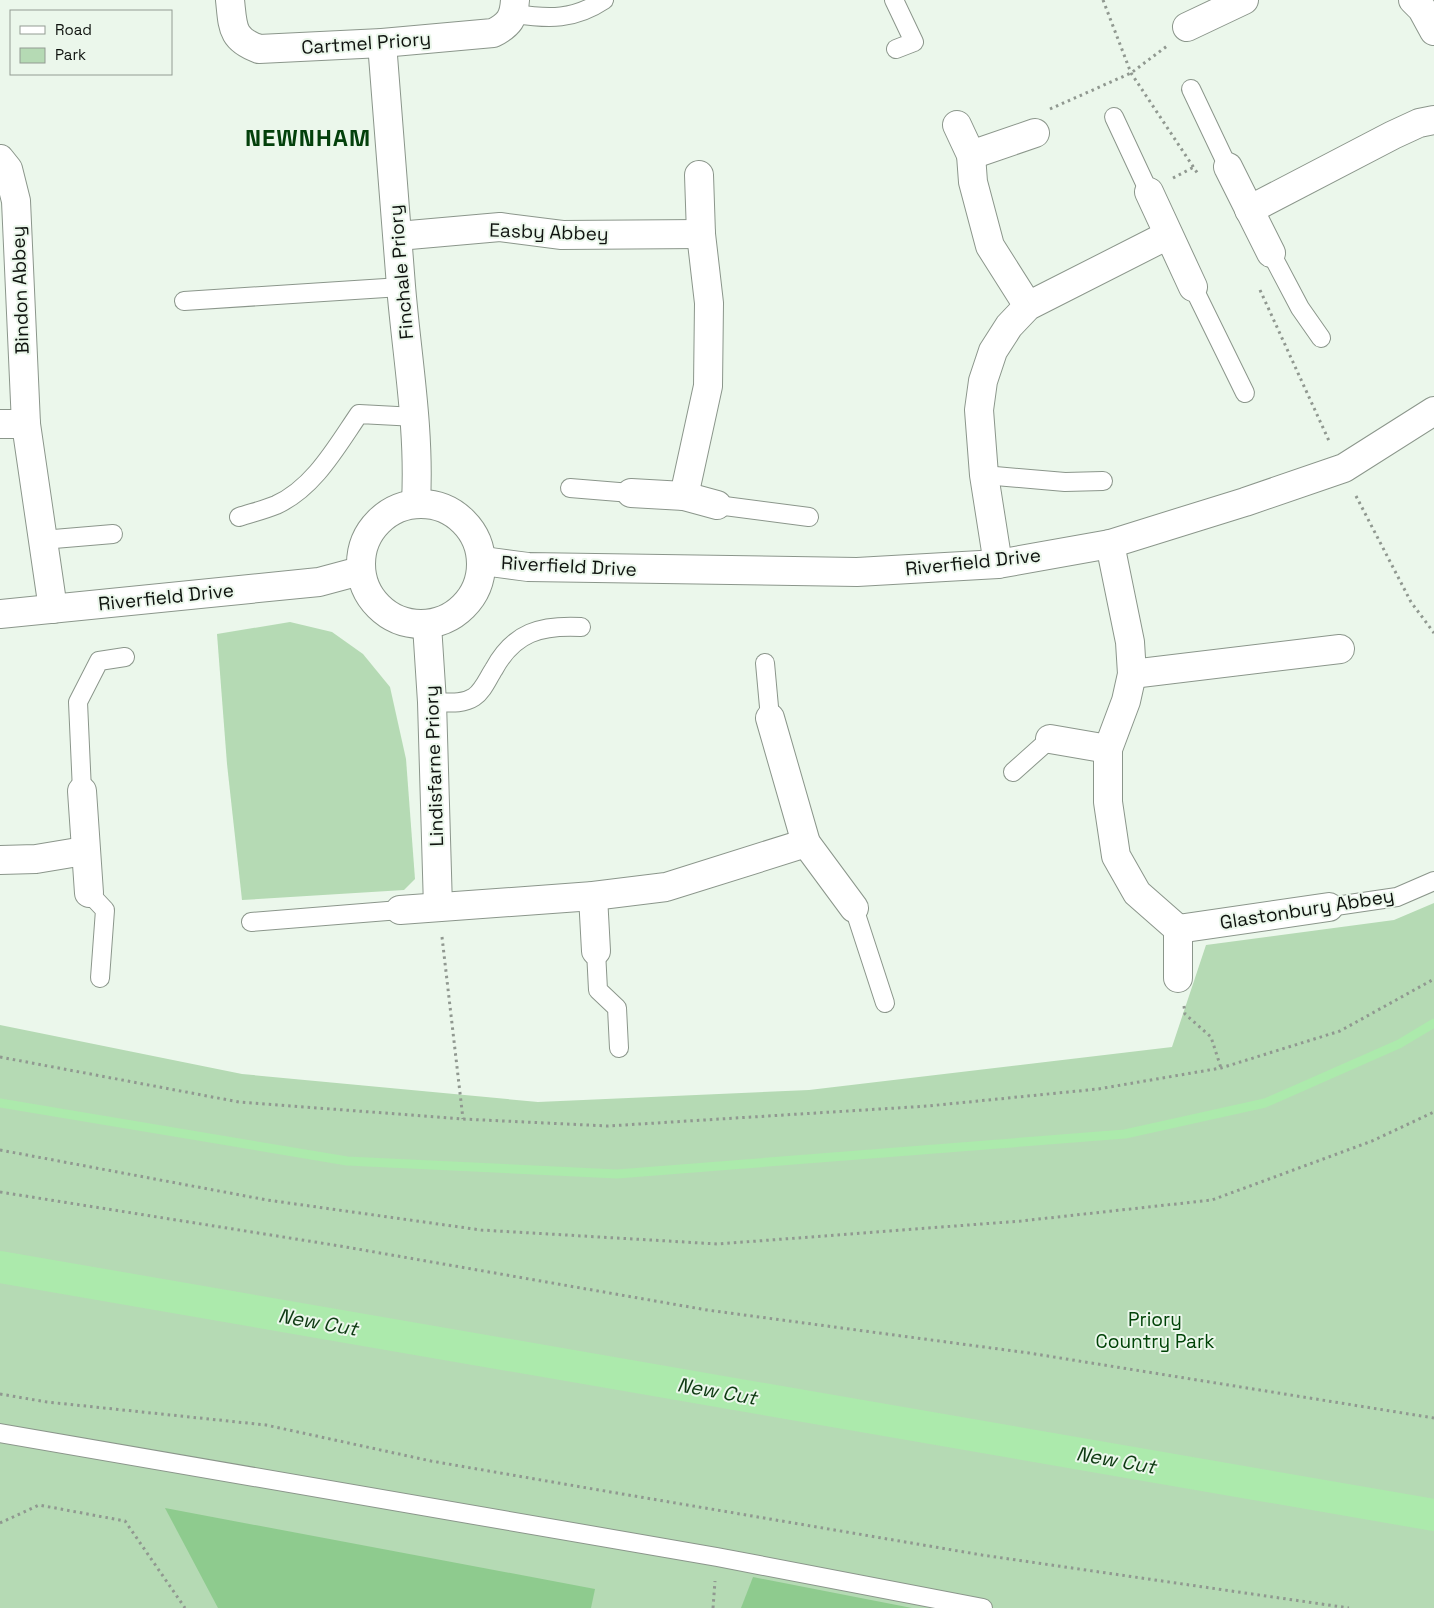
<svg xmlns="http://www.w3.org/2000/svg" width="1434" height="1608" font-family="'Space Grotesk',sans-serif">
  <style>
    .green { fill: #b5dab4 }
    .forest { fill: #8ecb8e }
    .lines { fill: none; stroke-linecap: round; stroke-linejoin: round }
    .stream { stroke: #aceaac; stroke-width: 9 }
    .canal { stroke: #aceaac; stroke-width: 32 }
    .lane-casing { stroke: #8b968b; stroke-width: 20 }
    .street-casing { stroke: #8b968b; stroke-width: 30 }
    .secondary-casing { stroke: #8b968b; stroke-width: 30 }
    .path { stroke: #909890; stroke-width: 3; stroke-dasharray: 2.5 4; stroke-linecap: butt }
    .lane { stroke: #fff; stroke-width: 18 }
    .street { stroke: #fff; stroke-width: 28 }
    .secondary { stroke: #fff; stroke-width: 28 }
    .labels { text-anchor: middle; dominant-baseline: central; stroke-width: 4; stroke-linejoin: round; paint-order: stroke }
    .street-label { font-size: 19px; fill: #0f130f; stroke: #ebf7eb }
    .park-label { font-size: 19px; fill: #004307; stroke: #ebf7eb }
    .water-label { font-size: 20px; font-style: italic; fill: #0e3912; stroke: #ebf7eb }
    .district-label { font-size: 24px; font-weight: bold; letter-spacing: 1px; fill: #03400b; stroke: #ebf7eb }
  </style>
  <rect width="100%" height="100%" fill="#ebf7eb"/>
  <!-- green -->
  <g class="green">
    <path d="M290,622L332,632L363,654L390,687L406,759L415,879L404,890L242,900L227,764L217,634Z"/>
    <path d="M1434,903V1608H0V1025L242,1074L538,1102L809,1090L1172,1047L1206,945L1394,920Z"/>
  </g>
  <!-- forest -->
  <g class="forest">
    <path d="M165,1508L595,1589L591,1608H218Z"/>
    <path d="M753,1577L912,1608H741Z"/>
  </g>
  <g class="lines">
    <!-- stream -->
    <path class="stream" d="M0,1103L347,1161L617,1174L1125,1134L1265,1103L1399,1044L1434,1023"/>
    <!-- canal -->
    <path class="canal" d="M0,1267L1434,1515"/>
    <defs>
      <g id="lane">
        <path d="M894,0L914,42L896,49"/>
        <path d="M515,14C549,19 574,20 604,0"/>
        <path d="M1191,89L1228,167"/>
        <path d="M1114,117L1149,192"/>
        <path d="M1271,253L1300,308L1321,338"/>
        <path d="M1193,287L1245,393"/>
        <path d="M184,301L401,287"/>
        <path d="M984,475L1065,482L1103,481"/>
        <path d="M570,488L631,493"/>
        <path d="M717,505L809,517"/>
        <path d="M239,517C251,513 264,510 276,505C314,488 337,446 359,414L416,417"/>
        <path d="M42,540L113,534"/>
        <path d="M765,663L770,718"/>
        <path d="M432,702C446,702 462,705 474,697C483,691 488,678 494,669C514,632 541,625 581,627"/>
        <path d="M1013,772L1050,739"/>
        <path d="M82,791L78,702L99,661L125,657"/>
        <path d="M89,893L105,910L100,978"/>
        <path d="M1329,907L1397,897L1434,881"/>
        <path d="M854,908L885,1003"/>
        <path d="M251,922L400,910"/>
        <path d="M596,951L598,990L617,1008L619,1048"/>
        <path d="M0,1433L717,1557L983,1608"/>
      </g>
      <g id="street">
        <path d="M230,0C233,27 231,39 259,49L382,43L493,33C509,25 514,18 515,0"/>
        <path d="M1413,0L1422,9L1434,31"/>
        <path d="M1187,27L1244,0"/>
        <path d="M382,43C389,124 394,205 401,286C407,358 420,429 416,502"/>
        <path d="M957,125L971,155L973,182L990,246L1028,306"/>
        <path d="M971,155L1035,133"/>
        <path d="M0,159L8,169L16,201L26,424L53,609"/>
        <path d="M1228,167L1271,253"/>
        <path d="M1149,192L1193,287"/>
        <path d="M1249,210L1393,135L1419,123L1434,120"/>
        <path d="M398,236L500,227L562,235L701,234"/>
        <path d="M0,424H26"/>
        <path d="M631,493L684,496L717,505"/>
        <path d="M684,496L708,386L709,303L701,234L699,175"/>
        <path d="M1110,544L1130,642L1132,674L1126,701L1108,749V802L1116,856L1137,893L1178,929V978"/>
        <path d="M998,564L984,475L979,410L983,381L993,351L1009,326L1028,306L1168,235"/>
        <path d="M427,625L432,702L438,907"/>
        <path d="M1132,674L1340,649"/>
        <path d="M770,718L806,843L854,908"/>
        <path d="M1050,739L1108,749"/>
        <path d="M82,791L89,893"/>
        <path d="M0,860L36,859L84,851"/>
        <path d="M593,896L596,951"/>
        <path d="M400,910L593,896L666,887L806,843"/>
        <path d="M1178,929L1329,907"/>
      </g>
      <g id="secondary">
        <circle cx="421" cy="564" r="60"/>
        <path d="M483,561L528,567L857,572L998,564L1110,544L1245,502L1344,468L1434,411"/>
        <path d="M0,614L319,582L360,571"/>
      </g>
    </defs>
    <!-- lane casing -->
    <use href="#lane" class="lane-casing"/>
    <!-- street casing -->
    <use href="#street" class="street-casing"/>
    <!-- secondary casing -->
    <use href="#secondary" class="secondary-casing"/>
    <!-- path -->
    <g class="path">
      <path d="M1103,0L1131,73L1198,174"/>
      <path d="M1050,109L1131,73L1167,46"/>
      <path d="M1173,178L1194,167"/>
      <path d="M1260,290L1330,443"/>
      <path d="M1356,496L1411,602L1434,633"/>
      <path d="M442,937L463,1119"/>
      <path d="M1184,1006L1185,1014L1211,1037L1221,1068"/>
      <path d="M0,1057L239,1102L463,1119L608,1126L928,1106L1098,1089L1221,1068L1340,1031L1434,979"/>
      <path d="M0,1150L267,1200L481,1230L718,1244L1021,1221L1212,1200L1372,1141L1434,1112"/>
      <path d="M0,1192L340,1246L707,1310L1029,1353L1434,1418"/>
      <path d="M0,1394L47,1402L266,1425L431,1461L593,1489L982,1555L1349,1608"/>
      <path d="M0,1523L39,1505L125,1521L185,1608"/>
      <path d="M713,1608L715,1581"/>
    </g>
    <!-- lane -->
    <use href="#lane" class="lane"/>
    <!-- street -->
    <use href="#street" class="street"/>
    <!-- secondary -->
    <use href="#secondary" class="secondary"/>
  </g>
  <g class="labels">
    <!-- street labels -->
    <g class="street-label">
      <text transform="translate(366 43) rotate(-4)">Cartmel Priory</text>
      <text transform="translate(549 232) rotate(2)">Easby Abbey</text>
      <text transform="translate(401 272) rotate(-95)">Finchale Priory</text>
      <text transform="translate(20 290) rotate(-92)">Bindon Abbey</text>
      <text transform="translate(973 562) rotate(-6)">Riverfield Drive</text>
      <text transform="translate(569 566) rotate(3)">Riverfield Drive</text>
      <text transform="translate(166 597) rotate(-6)">Riverfield Drive</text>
      <text transform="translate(434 766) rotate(-92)">Lindisfarne Priory</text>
      <text transform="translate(1307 909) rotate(-9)">Glastonbury Abbey</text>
    </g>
    <!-- park labels -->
    <g class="park-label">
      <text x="1155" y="1319">Priory<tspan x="1155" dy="22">Country Park</tspan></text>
    </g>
    <!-- water labels -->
    <g class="water-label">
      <text transform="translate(318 1322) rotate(10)">New Cut</text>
      <text transform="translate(717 1391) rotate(10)">New Cut</text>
      <text transform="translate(1116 1460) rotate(10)">New Cut</text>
    </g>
    <!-- district labels -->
    <g class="district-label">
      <text x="308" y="137">NEWNHAM</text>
    </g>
  </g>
  <!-- legend -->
  <rect x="10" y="10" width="162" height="65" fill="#ebf7eb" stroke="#939c93"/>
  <rect x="20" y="26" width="25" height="8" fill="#ffffff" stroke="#939c93"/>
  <text x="55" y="35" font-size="15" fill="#0f130f">Road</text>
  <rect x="20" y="48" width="25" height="15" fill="#b5dab4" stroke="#939c93"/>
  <text x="55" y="60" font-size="15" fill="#0f130f">Park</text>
</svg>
